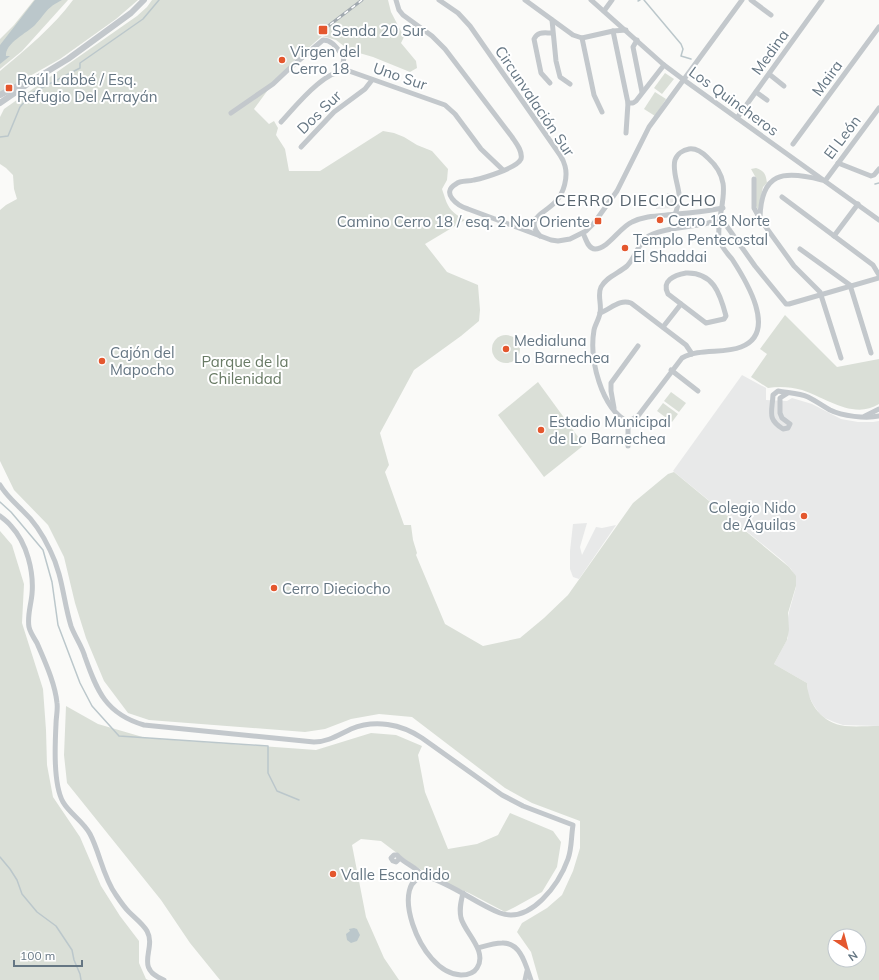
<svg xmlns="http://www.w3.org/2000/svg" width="879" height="980" font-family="Mulish,sans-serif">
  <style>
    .built { fill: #e8e9e9 }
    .green { fill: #dadfd7; fill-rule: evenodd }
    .water { fill: #bbc7cb }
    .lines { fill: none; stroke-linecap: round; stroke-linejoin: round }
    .stream { stroke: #bbc7cb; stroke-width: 1.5 }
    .minor { stroke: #c3c8cc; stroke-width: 5 }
    .tertiary { stroke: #c3c8cc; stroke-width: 6 }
    .rail-casing { stroke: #a2aab0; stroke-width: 3 }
    .rail { stroke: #fff; stroke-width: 1.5; stroke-dasharray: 4.5; stroke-linecap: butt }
    .poi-dot { fill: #e4572e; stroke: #fff; stroke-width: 1.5 }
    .labels { text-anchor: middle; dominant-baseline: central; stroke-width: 4; stroke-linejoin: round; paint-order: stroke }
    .poi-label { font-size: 15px; fill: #657683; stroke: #fff; text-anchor: start }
    .street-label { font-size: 15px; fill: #657683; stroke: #fff }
    .park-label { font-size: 15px; fill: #687a64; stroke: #fff }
    .neighbourhood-label { font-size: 16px; letter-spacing: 1px; fill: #57646e; stroke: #fff }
  </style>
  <rect width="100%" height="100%" fill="#fafaf8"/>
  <!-- built -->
  <g class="built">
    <path d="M667,193H673L674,208L656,209V203L668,202Z"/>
    <path d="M742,375L766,388V400L787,401L792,398L812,404L841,419L858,422H873L879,421V726L843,725L834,722L825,718L819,713L813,704L808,694L807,683L774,664L788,638L787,622L789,612L796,587V578L791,569L783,561L673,471Z"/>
    <path d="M587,523L580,547L582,555L596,527L602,528L616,525L579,579L573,577L570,569V551L573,524Z"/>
  </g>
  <!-- green -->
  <g class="green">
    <path d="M34,0H68L22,51L0,69V39L14,25Z"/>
    <path d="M73,0H138L116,19L60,59L0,93V71C26,49 53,27 73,0Z"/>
    <path d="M152,0H388L391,12L404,37L401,43L416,61L417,68L410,72L373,57L349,50L336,40L322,36L297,58L273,83L254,109L269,124L274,121L278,128L276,135L285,149L289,171H320L383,131L394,133L404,137L417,145L432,151L448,169L447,180L442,189C448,207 448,210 465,220L425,244L447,272L478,285L480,310L479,321L461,336L414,370L380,433L389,465L385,472L404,525H411L413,540L417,553L416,555L445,624L483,646L520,638L544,618L568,595L633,503L668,474L674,472L789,567L796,576V586L788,613L789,630L787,640L774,664L807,683C808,704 822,723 845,726C856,727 868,726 879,726V980H539L531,952L517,932L522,923L547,908L562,895L573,871L580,848V821L532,803L505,788L412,717L379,714L351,719L325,729L305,732L149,720L128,713L104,681L86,638L75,603L64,557L48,525L14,490L0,461V210L6,205L17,199L14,189L13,175L6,168L0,164V117L4,109L137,16L147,7ZM835,936H859V960H835Z"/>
    <path d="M665,73L674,79L662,94L654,88Z"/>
    <path d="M655,92L666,99L655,116L644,109Z"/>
    <path d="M756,168C765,171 766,175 767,183L763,187L758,210L756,206V178L751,169Z"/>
    <path d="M785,315L837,367L879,359V404C854,420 826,398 802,390C791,387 779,386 768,388L751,377L767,354L760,349Z"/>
    <circle cx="506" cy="349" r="14"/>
    <path d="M538,382L584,445L544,477L498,415Z"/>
    <path d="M671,392L686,403L679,412L664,401Z"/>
    <path d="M663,403L678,414L672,422L657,411Z"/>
    <path d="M0,531L12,545L24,584L22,623L43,689L46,730L47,765L53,797L80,837L101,886L120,916L139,941V963L146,979L148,980H0Z"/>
    <path d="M66,706L98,724L146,738L316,750L371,733L396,735L422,746L418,755L425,792L448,849L477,844L498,835L510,813L553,831L561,842L557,867L542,892L515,907L505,912L469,893L440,881L410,863L381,841L361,839L352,845L366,917L384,958L399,980H220L190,943L161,900L67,783L64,755Z"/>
  </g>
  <!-- water -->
  <g class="water">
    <path d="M35,0H62C46,8 46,13 35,25C27,33 5,43 6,56H10L0,64V45Z"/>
    <path d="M354,928L357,929L360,935L357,941L351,943L347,940L346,934L350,931L349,929Z"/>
  </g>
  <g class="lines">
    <!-- stream -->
    <g class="stream">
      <path d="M644,0L681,44L683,49L681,56L691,59"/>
      <path d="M638,1L640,0"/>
      <path d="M0,137L8,136L20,107L32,93L80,68V63L143,19L159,0"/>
      <path d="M875,184L879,183"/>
      <path d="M0,502L11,512L43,550L52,582L58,625L80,683L92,706L119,736L268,746V773L277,791L299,800"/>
      <path d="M0,857L10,869L17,880L22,894L37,912L56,926L72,950L74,960L80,974L81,980"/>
    </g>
    <!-- minor -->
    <g class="minor">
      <path d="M396,0L399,10L403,15L432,36L445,49L512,137C516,143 523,151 521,159C517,168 484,178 474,180C468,182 461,180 456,184C440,193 458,206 468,209L551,240L558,241L570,239L586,231L594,223L617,191L649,127L742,0"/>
      <path d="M439,0L458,13L470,26L560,155C562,158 564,162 565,166C568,177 564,193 556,201C547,213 523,217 540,236"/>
      <path d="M525,0L573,35L582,38L613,31L626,30"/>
      <path d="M591,0L664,65L684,80L879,220"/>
      <path d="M751,0L771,15"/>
      <path d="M604,11L612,0"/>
      <path d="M552,20L556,61L560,77L570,84"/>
      <path d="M613,31L628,103L626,133"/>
      <path d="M582,38L594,95L602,112"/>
      <path d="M637,40L633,47L642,92"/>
      <path d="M769,74L784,86"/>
      <path d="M550,83L541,73L534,39C538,31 544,33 552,33"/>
      <path d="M756,92L767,100"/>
      <path d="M628,103H633L636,101L664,65"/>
      <path d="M231,113L273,84L291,67L323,40C333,40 338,50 344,57L342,70"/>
      <path d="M737,118L822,0"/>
      <path d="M281,122C296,106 325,68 349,71L445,105L455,114L481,149L503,170"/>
      <path d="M793,144L879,27"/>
      <path d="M301,147L334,112L365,89L372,80"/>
      <path d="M838,163L871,176L874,175L879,169"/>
      <path d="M754,179V208L760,219L794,266L820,292L841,358"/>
      <path d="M825,181L879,108"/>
      <path d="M782,197L873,265L879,275"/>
      <path d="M721,218L755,266L786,304H789L879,278"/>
      <path d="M760,218C761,172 783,170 822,180"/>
      <path d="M583,233C586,239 588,249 595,249C608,249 620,227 632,222C646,215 662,216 677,214C692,213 707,211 723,208"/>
      <path d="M834,236L858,204"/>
      <path d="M800,249L850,285L871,353"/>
      <path d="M686,273C713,272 720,293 726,316L724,319L706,323L668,294C661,281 674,275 686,273Z"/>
      <path d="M600,313C611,309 619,299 631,303L686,345L692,354"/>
      <path d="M663,327L681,304"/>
      <path d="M671,370L698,391"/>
      <path d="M788,393L780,398V413L782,418L790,424L788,428L783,429C767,419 772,413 773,395L778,391C788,393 799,393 808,397C816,401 823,406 830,410C842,416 866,419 879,416"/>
      <path d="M614,408L611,391V383L638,346"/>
      <path d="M865,416L879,409"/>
      <path d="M628,422L638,416L682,358C699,348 723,354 741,347C779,333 745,279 732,259C727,253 721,247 719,239C716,208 737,184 708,158C703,153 696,148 689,149C683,150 677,154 675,160C672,170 678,184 679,194C680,201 677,208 675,215"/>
      <path d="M628,422C601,408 589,359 594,330C595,325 599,319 600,313C602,304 597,295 601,287C606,277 619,273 627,266C635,258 637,246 646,238C656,229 689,227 704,224C710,223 715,220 721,218"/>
      <path d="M628,446V422"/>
      <path d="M0,485C6,495 14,502 22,510C34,521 43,535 50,550C63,576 63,600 71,626C75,637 82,646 85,657C97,691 106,714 144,725L314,742C328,742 338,735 351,729C375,719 401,724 422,738L502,795L523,806L573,825C571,837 572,848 568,859C559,884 531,924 500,913C475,903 454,885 428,877C386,873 418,974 461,975C468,975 474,973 477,968C488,951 465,933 461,918C459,909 461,901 463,893"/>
      <path d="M0,516C4,519 8,522 11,526C27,543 34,572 32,594C31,605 27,616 29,627C30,632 34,638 37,643C45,662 55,683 57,703C58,710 56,717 56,724C55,744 53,784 63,802C70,814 83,821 90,834C100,853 103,877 116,895C120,901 124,907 129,912C135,918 143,924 147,931C157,949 133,968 164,980"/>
      <path d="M399,859L396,862L393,861L391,858L394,855H397C403,863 417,867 423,876"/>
      <path d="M478,948C485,946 494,943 502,943C521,942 526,966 531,980"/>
      <path d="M525,980L527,971"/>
    </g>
    <!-- tertiary -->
    <g class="tertiary">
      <path d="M0,95L13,88L29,81"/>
      <path d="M0,103L35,79L68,59L131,13L144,0"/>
    </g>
    <defs>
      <path id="rail" d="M323,30L362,0"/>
    </defs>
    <!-- rail casing -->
    <use href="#rail" class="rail-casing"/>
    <!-- rail -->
    <use href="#rail" class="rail"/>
  </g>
  <!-- markers -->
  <g class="poi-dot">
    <rect x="318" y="25" width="10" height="10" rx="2"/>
    <circle cx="282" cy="60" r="4"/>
    <rect x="5" y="84" width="8" height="8" rx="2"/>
    <circle cx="660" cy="220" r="4"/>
    <rect x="594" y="217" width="8" height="8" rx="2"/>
    <circle cx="625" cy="248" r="4"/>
    <circle cx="506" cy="349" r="4"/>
    <circle cx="102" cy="361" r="4"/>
    <circle cx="541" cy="430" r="4"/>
    <circle cx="804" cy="516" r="4"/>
    <circle cx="274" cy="588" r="4"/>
    <circle cx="333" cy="874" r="4"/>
  </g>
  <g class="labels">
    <!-- poi labels -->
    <g class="poi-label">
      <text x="332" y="30">Senda 20 Sur</text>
      <text x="290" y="51">Virgen del<tspan x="290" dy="17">Cerro 18</tspan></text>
      <text x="17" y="79">Raúl Labbé / Esq.<tspan x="17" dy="17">Refugio Del Arrayán</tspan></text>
      <text x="668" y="220">Cerro 18 Norte</text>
      <text x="590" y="221" text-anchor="end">Camino Cerro 18 / esq. 2 Nor Oriente</text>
      <text x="633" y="239">Templo Pentecostal<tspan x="633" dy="17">El Shaddai</tspan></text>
      <text x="514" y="340">Medialuna<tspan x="514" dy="17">Lo Barnechea</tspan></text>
      <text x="110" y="352">Cajón del<tspan x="110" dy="17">Mapocho</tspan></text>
      <text x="549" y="421">Estadio Municipal<tspan x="549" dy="17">de Lo Barnechea</tspan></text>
      <text x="796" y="507" text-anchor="end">Colegio Nido<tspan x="796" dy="17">de Águilas</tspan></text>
      <text x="282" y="588">Cerro Dieciocho</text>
      <text x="341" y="874">Valle Escondido</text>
    </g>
    <!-- street labels -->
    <g class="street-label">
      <text transform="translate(770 52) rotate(-54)">Medina</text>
      <text transform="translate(400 76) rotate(19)">Uno Sur</text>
      <text transform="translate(827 78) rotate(-54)">Maira</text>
      <text transform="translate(535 101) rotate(56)">Circunvalación Sur</text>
      <text transform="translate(734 101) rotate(36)">Los Quincheros</text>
      <text transform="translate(319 112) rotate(-44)">Dos Sur</text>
      <text transform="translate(842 137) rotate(-53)">El León</text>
    </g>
    <!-- park labels -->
    <g class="park-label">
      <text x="245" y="361">Parque de la<tspan x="245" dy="17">Chilenidad</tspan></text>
    </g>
    <!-- neighbourhood labels -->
    <g class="neighbourhood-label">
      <text x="636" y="200">CERRO DIECIOCHO</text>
    </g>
  </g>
  <!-- north arrow -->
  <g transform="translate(847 948) rotate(144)"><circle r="19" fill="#ffffff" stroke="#c1c8cd"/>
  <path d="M0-3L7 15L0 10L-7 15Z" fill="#e4572e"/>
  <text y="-6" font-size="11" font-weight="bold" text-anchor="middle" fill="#657683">N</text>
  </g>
  <!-- scale -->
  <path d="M14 960v6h68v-6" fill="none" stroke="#657683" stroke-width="2"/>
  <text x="20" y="960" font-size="12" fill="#657683" stroke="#ffffff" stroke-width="3" paint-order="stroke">100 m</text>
</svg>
